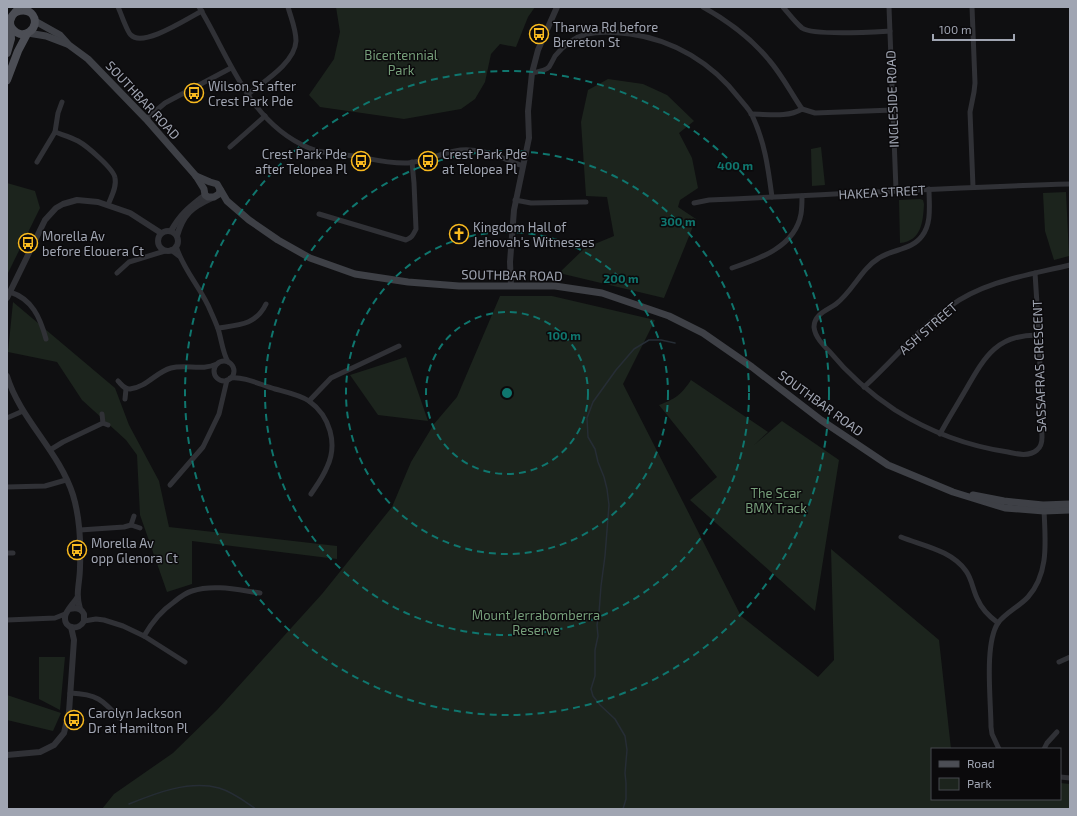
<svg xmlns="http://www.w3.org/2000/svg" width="1077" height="816" font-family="'Exo 2',sans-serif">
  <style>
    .green { fill: #1c241d }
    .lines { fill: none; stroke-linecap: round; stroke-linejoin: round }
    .stream { stroke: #262d35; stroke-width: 1.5 }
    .minor { stroke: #303136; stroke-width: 5 }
    .tertiary { stroke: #303136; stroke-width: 6 }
    .secondary { stroke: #3e4046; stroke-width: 7 }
    .primary { stroke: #4c4e55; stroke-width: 8 }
    .ring { fill: none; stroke: #0f766e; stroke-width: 2; stroke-dasharray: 7 5 }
    .labels { text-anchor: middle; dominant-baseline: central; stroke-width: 3; stroke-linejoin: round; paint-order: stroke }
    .poi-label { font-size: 13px; fill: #a0a5b2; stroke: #0b0a0c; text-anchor: start }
    .park-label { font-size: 13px; fill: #769f7a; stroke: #0b0a0c }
    .street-label { font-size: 13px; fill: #a0a5b2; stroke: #0b0a0c }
    .centre { fill: #0f766e; stroke: #0b0a0c; stroke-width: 2 }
    .ring-label { font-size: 12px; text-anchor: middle; font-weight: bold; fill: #0f766e; stroke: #0b0a0c; stroke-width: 3; stroke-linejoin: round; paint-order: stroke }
  </style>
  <rect width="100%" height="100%" fill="#0f0f11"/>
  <!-- green -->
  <g class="green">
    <path d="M336,7H535L528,17L516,47L500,44L491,54L485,82L475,99L461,109L404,119L320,107L309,95L334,59L340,32Z"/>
    <path d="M608,79L643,84L667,95L694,121L679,133L692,158L698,188L680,200L678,207L696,219L664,298L559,273L585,248L614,236L607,197L586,196L581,122L588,90Z"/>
    <path d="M821,147L825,185L812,186L811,149Z"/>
    <path d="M7,183L35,191L40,208L7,275Z"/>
    <path d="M1066,192L1069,256L1054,260L1045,231L1043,193Z"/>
    <path d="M920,199L923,200L924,204C923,221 922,241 900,243L899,200Z"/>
    <path d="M500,296H552L655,320L623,384L741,616L818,677L834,660L831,549L939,640L951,749H932V799H1060V783L1070,784V809H102L114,794L173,753L217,710L322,594L392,507L411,462L434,424L457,397Z"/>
    <path d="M13,302L115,388L129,425L159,481L169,527L337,546V559L192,541V584L167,592L140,515L137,455L126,440L82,400L57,362L8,352Z"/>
    <path d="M406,357L428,421L378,415L350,375Z"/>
    <path d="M691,380L768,432L754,445L782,421L839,460L815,611L690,500L717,477L659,405C675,399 681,395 691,380Z"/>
    <path d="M39,657H65L60,710L39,699Z"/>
    <path d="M7,695L61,713L53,731L7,720Z"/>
  </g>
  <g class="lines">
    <!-- stream -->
    <g class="stream">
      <path d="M129,804C156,793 189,780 219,788C233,792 244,801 256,809"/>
      <path d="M623,809L626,799V783L625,773L627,750L625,736L615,719L600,705L593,696L591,689L595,676V650L598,636L597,625L599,613L601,586L605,556L609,505L607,489L604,477L598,462L595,449L588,437L587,418L593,402L616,370L634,349L649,340H661L675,343"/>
    </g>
    <!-- minor -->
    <g class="minor">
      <path d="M118,7C121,13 127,32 131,35C143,48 188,18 202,11"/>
      <path d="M199,7C230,58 249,123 309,148C322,154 339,154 354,156C371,159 390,164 408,163C424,161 440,154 455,151C478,146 502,158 523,166"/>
      <path d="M703,7C728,21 751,38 769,60C782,75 791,93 802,109"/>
      <path d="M783,7C789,14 795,22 802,28C814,36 873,32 890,31"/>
      <path d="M889,7L896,190"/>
      <path d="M972,7L975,83L974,92L970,112L973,187"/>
      <path d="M532,73C537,72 545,71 549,67C551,64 553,60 555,56C563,46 575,37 587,34C601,31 615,32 630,34C674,40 712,63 739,98C743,103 749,109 752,115C765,143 768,167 772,197"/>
      <path d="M247,95C263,82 295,63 296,41C296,29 291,18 288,7"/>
      <path d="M751,114C768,114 787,118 802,109L815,113L893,110"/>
      <path d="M146,119L165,103L231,68"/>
      <path d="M55,132C63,135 71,137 78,141C87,146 114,169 115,178C117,187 111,197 108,205"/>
      <path d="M230,147L265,116"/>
      <path d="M37,162L55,132L58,113L62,102"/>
      <path d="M929,189C929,205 932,223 922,236C912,250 893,249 879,258C861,269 853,291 836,304C828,310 814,314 814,327C815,337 823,345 830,352C848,374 871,394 895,410C930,432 967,446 1008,452C1017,454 1029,457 1037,450C1041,447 1042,442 1042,437L1039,335L1035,273"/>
      <path d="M515,200L531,203L586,202"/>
      <path d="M694,203L709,200C829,195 950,187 1070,184"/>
      <path d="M319,214L406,240C412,238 413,235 416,229L414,183L412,162"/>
      <path d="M176,246C183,270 202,289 211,312C214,319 217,325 219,332C222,343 223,353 228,362"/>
      <path d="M171,250L179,256"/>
      <path d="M732,268C759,259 795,247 801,214C802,208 802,202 802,196"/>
      <path d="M117,273L129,262L165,251"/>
      <path d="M10,292C32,299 40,317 46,339"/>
      <path d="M218,328C239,325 256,325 266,304"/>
      <circle cx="224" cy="371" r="10"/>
      <path d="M230,378C244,376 261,385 275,389C286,392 300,395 309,401C330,416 338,444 327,467C323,477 317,485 311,494"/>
      <path d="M118,381C122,385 124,389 130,389C147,387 156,372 171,368C186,364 202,371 217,364"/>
      <path d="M864,387C893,361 918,329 949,307C984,281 1029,275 1070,265"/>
      <path d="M125,399L126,389"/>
      <path d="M309,401L331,378L399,346"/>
      <path d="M102,414L103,423"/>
      <path d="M7,418L23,411"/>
      <path d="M940,434C948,419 957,405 965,391C984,358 996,334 1039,335"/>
      <path d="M50,450L63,442L103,423L108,425"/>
      <path d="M170,485L203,447L219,414L227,380"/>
      <path d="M7,487L45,486L66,480"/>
      <path d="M131,525L140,528"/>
      <path d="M80,530L124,527L131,525L134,516"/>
      <path d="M901,537C923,546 951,550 966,571C972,579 973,591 978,600C982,610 990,617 998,623"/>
      <path d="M7,553H13"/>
      <path d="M7,620L55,618L65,614"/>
      <path d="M84,621L96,619L104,620L123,626L144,636L185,662"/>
      <path d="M144,636C152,622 161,611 174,602C180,597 185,593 192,591C214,584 238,590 260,593"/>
      <path d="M1059,662L1070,657"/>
      <path d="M70,693C97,694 103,700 120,719"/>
      <path d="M999,749L992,734L991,727C991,701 984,644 998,623C1005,613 1020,606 1028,597C1050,572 1045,539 1044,509"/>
      <path d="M1044,749L1047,743L1057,732"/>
      <path d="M1060,777L1070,778"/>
    </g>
    <!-- tertiary -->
    <g class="tertiary">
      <circle cx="168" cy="241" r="10"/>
      <path d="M171,231C181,213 190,207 205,195"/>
      <path d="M177,236C183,214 192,207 212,198"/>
      <path d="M511,286L510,262L514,210L529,138L528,111L532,73L538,50L557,7"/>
      <path d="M7,298L45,220L56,208L63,204L77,200L98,202L130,213L161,233"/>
      <path d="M7,376C20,419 59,451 73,495C80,518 81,543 80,567C80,583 75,593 80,609"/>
      <path d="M70,609C76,607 81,608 84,614V621C79,631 64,629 65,617C65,612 74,603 77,598"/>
      <path d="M7,755L40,752L54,745L64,733L69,712L74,640L71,627"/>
    </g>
    <!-- secondary -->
    <g class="secondary">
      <path d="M35,21L60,35L69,45L88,59L146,119L196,176L204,189L205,195L208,197H214L219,194L220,190"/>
      <path d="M28,33L46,36L67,44"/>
      <path d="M196,176L210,182L217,184L227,201L249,220L278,240L310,258L355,274L408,282L459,286H555L602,293L669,316L703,333L752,367L821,420L888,465L953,492L1005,508L1044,511L1070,510"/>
      <path d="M973,495L1004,501L1043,505L1070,504"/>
    </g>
    <!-- primary -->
    <g class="primary">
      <path d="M10,25C21,46 44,26 31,13C26,9 21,10 16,12"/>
      <path d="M7,53L11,39L10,21L12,16L18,9"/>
      <path d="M7,80L18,51L27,34"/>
    </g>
  </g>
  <!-- distance rings -->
  <g class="ring">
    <circle cx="507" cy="393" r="81"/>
    <circle cx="507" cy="393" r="161"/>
    <circle cx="507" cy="393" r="242"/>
    <circle cx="507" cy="393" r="322"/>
  </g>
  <!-- icons -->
  <defs>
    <symbol id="bus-ring" viewBox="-11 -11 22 22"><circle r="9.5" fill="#0b0a0c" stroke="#f9ba1f" stroke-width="1.5"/><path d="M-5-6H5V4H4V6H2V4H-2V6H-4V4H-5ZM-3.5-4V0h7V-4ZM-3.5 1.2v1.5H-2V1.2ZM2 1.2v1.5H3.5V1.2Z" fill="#f9ba1f"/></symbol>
    <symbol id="church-ring" viewBox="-11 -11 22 22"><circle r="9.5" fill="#0b0a0c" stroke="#f9ba1f" stroke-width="1.5"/><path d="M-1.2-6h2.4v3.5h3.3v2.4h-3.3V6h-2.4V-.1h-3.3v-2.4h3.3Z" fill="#f9ba1f"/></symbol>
  </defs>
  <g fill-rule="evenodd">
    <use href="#bus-ring" x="528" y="23" width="22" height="22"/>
    <use href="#bus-ring" x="183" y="82" width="22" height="22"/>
    <use href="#bus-ring" x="350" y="150" width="22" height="22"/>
    <use href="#bus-ring" x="417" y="150" width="22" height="22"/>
    <use href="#church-ring" x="448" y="223" width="22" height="22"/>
    <use href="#bus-ring" x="17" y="232" width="22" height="22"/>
    <use href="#bus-ring" x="66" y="539" width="22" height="22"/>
    <use href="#bus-ring" x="63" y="709" width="22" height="22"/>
  </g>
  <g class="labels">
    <!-- poi labels -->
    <g class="poi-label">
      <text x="553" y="27">Tharwa Rd before<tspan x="553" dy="15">Brereton St</tspan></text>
      <text x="208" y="86">Wilson St after<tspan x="208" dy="15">Crest Park Pde</tspan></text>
      <text x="347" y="154" text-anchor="end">Crest Park Pde<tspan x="347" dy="15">after Telopea Pl</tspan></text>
      <text x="442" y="154">Crest Park Pde<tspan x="442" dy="15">at Telopea Pl</tspan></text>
      <text x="473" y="227">Kingdom Hall of<tspan x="473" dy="15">Jehovah's Witnesses</tspan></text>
      <text x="42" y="236">Morella Av<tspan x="42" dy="15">before Elouera Ct</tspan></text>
      <text x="91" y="543">Morella Av<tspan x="91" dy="15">opp Glenora Ct</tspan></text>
      <text x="88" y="713">Carolyn Jackson<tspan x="88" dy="15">Dr at Hamilton Pl</tspan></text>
    </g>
    <!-- park labels -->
    <g class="park-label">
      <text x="401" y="55">Bicentennial<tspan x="401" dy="15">Park</tspan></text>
      <text x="776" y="493">The Scar<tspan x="776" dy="15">BMX Track</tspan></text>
      <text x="536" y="615">Mount Jerrabomberra<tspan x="536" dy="15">Reserve</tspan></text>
    </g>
    <!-- street labels -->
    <g class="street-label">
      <text transform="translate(892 99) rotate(-92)">INGLESIDE ROAD</text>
      <text transform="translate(143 100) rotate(47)">SOUTHBAR ROAD</text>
      <text transform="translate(882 192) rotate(-3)">HAKEA STREET</text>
      <text transform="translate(512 275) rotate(1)">SOUTHBAR ROAD</text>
      <text transform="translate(928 328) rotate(-41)">ASH STREET</text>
      <text transform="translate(1039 366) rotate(-92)">SASSAFRAS CRESCENT</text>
      <text transform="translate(821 403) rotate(36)">SOUTHBAR ROAD</text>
    </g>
  </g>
  <circle cx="507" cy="393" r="6" class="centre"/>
  <g class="ring-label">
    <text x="735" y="170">400 m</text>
    <text x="678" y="226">300 m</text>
    <text x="621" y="283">200 m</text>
    <text x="564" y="340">100 m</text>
  </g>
  <!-- border -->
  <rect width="1077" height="816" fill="none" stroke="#a0a5b2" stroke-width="16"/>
  <!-- legend -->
  <rect x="931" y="748" width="130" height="52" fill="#0b0a0c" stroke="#47484e"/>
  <rect x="939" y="761" width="20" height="6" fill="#4c4e55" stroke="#47484e"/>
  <text x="967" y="768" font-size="12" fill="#a0a5b2">Road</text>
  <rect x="939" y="778" width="20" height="12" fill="#1c241d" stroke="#47484e"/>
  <text x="967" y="788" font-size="12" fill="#a0a5b2">Park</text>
  <!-- scale -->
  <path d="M933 34v6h81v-6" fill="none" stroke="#a0a5b2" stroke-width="2"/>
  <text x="939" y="34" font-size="12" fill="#a0a5b2" stroke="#0b0a0c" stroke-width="3" paint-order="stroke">100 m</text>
</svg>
